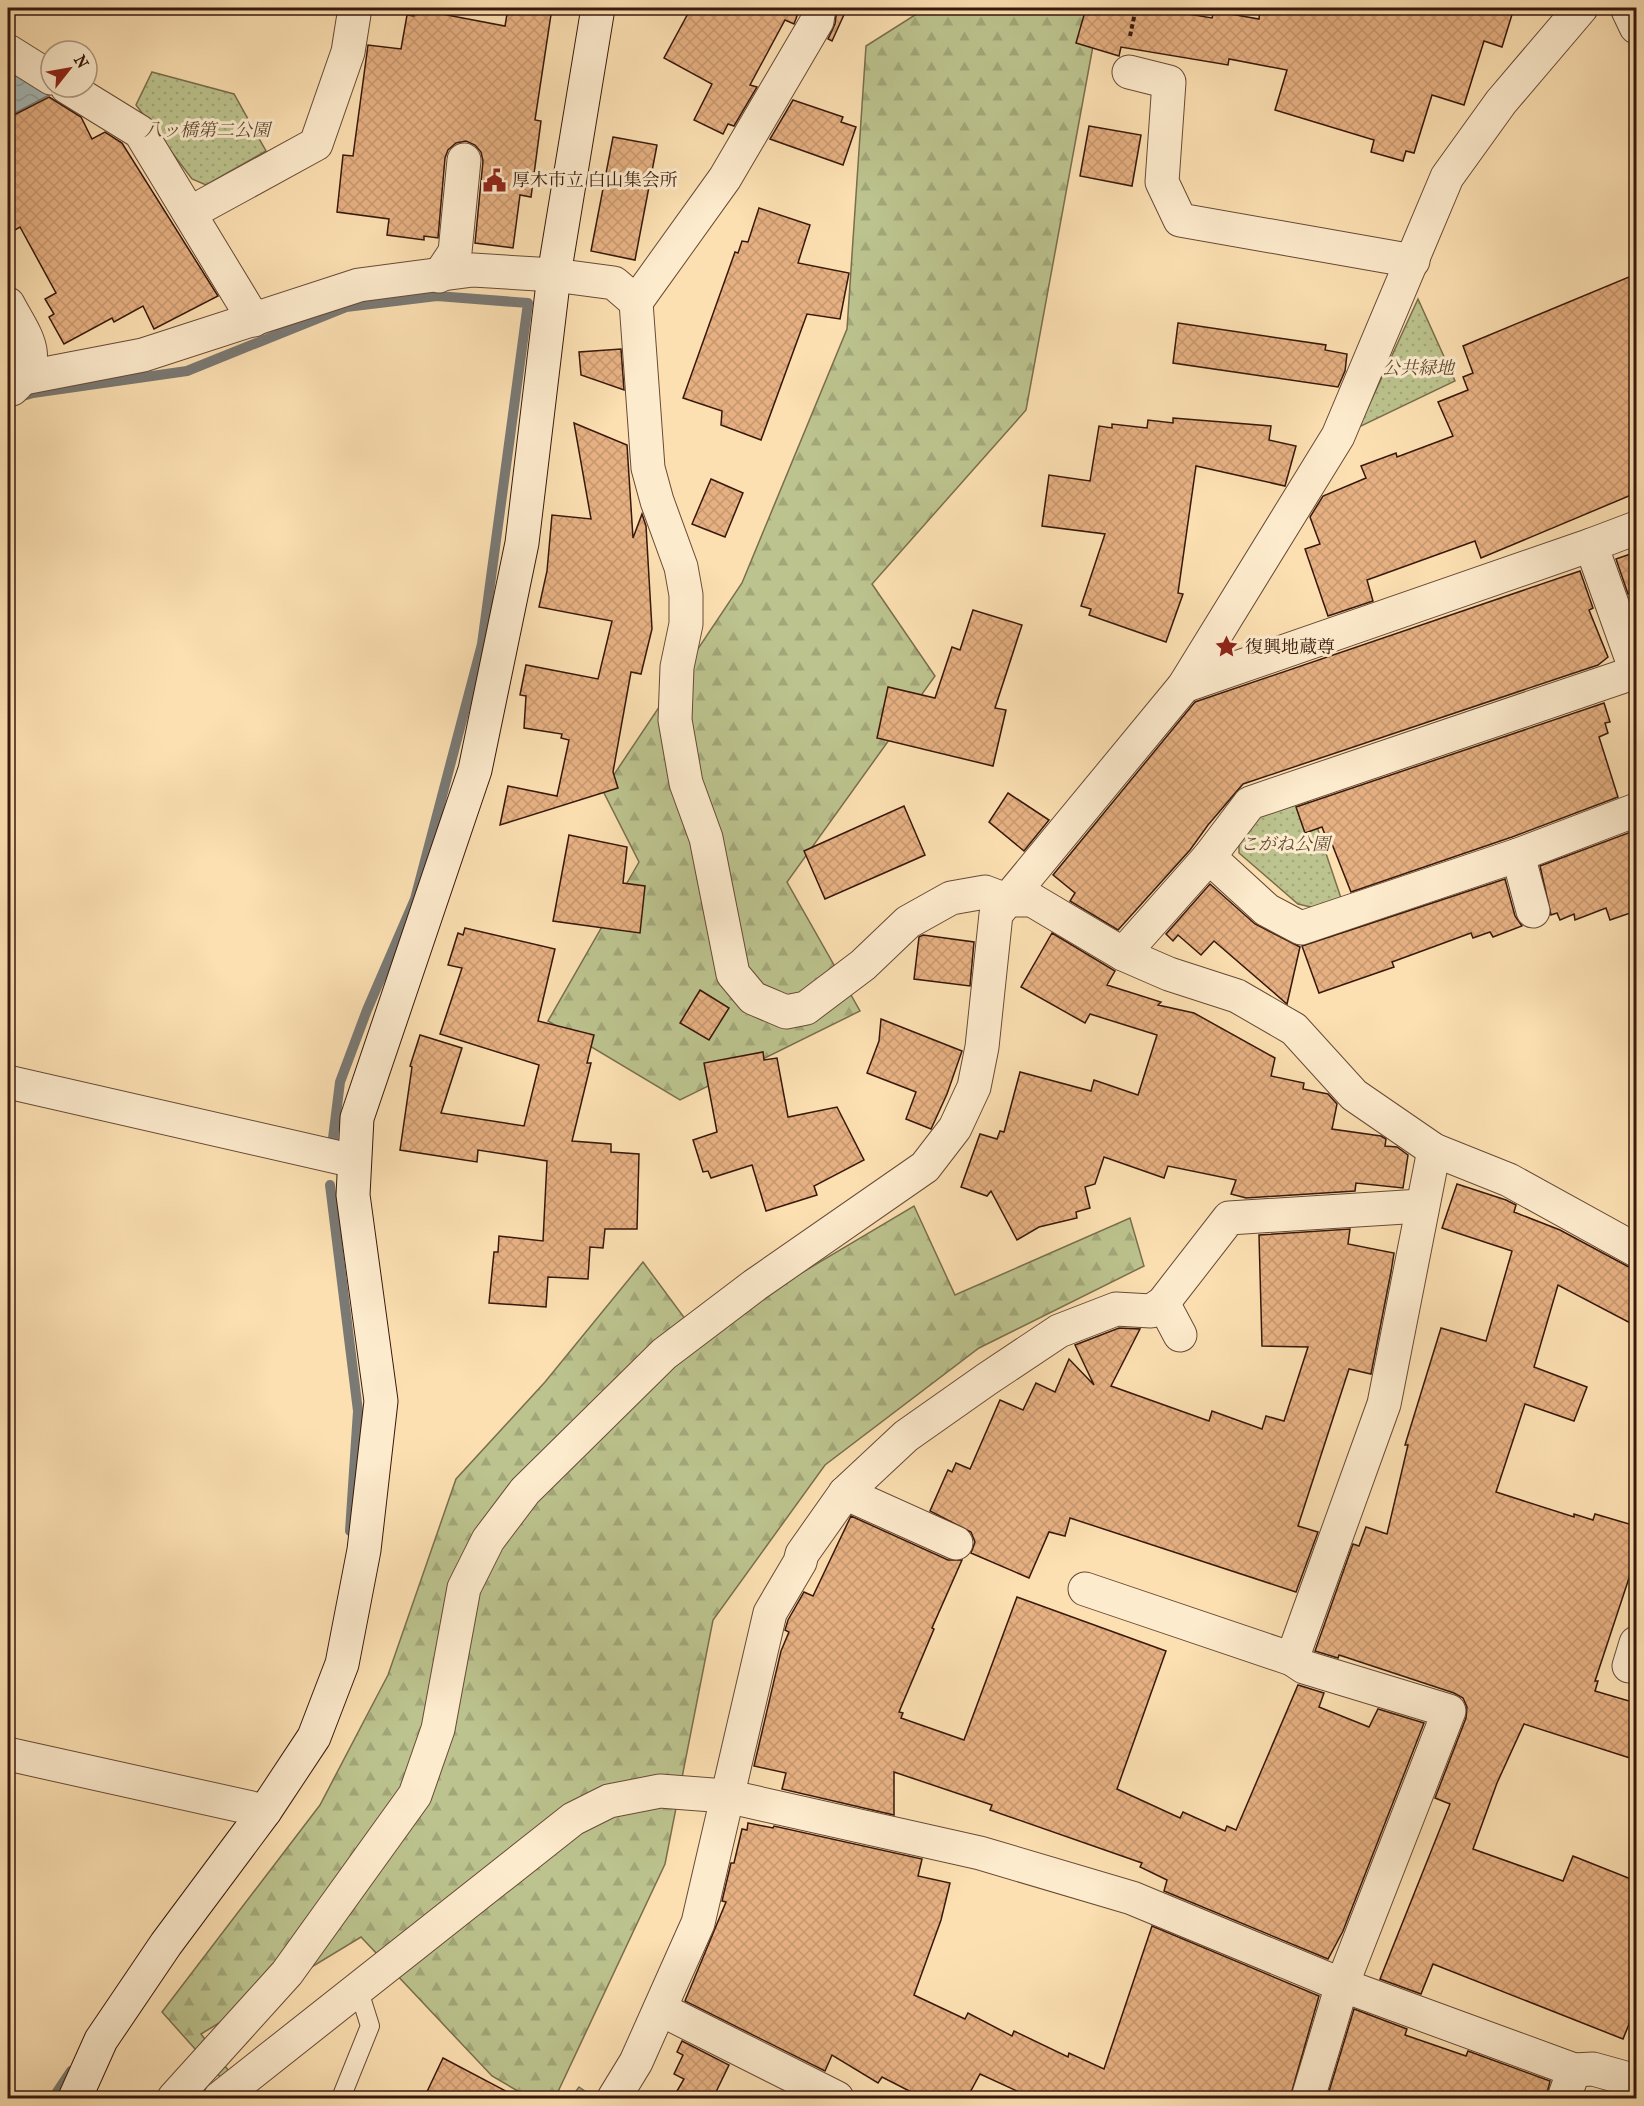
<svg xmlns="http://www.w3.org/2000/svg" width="1644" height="2106" font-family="'IM FELL French Canon','Noto Serif JP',serif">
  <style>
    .grass { fill: url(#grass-dots); stroke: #7a6e4d; stroke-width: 1.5 }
    .forest { fill: url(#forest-firs); stroke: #7a6e4d; stroke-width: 1.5 }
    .garden { fill: url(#garden-furrows); stroke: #7a6e4d; stroke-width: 1.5 }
    .water { fill: url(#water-waves); stroke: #7a7974; stroke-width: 1.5 }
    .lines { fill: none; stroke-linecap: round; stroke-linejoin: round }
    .stream { stroke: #7a7974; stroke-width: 10 }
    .building { fill: url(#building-cross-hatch); stroke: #37180c; stroke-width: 1.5 }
    .lane-casing { stroke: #684a36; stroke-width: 20 }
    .street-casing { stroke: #684a36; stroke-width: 35 }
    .secondary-casing { stroke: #37180c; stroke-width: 35 }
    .path { stroke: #37180c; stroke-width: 4; stroke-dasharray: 4.5 3; stroke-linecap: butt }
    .lane { stroke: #fdebcd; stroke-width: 18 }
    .street { stroke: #fdebcd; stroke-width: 33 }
    .secondary { stroke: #fdebcd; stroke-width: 33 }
    .labels { text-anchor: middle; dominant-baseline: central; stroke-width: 6; stroke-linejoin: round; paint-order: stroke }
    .park-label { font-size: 18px; font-style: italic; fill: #5f4b33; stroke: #fdebcd }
    .poi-label { font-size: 18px; fill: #37180c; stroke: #fdebcd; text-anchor: start }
  </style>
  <defs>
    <pattern id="grass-dots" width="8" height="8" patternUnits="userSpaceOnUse" patternTransform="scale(1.5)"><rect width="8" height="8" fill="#bcc38e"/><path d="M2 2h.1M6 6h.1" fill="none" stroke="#a2a779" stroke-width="1.8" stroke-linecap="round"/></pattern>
    <pattern id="forest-firs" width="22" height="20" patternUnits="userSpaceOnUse" patternTransform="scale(1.5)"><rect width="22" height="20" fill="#bcc38e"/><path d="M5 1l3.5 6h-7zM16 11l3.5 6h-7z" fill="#a2a779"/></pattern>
    <pattern id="garden-furrows" width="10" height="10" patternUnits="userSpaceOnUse" patternTransform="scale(1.5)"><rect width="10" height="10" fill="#bcc38e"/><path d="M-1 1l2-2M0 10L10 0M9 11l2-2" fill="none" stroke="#a2a779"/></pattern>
    <pattern id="water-waves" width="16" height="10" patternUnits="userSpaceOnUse" patternTransform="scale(1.5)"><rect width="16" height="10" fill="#a6bab9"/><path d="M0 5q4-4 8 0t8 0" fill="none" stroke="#909f9e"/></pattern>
    <pattern id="building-cross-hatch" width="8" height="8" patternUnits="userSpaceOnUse" patternTransform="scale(1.5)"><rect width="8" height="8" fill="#e6b082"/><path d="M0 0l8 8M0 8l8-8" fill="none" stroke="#c6976f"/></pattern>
  </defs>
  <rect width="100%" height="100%" fill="#fce0b2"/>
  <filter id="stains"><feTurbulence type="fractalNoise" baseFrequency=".00333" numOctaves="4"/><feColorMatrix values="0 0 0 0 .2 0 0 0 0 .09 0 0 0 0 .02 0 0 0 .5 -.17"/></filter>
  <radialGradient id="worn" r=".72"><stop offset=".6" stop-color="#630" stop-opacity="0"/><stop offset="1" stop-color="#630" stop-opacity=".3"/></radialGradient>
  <!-- grass -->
  <g class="grass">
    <path d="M152,72L234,94L266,151L206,185L192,179L136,105Z"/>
    <path d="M1418,299L1455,381L1359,427Z"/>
    <path d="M1307,797L1341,898L1315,908L1298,904L1239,853V839L1259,814Z"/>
  </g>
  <!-- forest -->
  <g class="forest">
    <path d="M926,8H1100L1026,410L872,584L935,676L787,882L860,1011L680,1100L548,1021L639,862L603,791L742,583L847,329L866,46Z"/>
    <path d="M914,1206L955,1295L1130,1218L1144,1266L979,1348L825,1465L713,1620L665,1864L555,2098H530L492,2076L361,1937L201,2034L249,2098H239L162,2012L320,1805L388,1675L456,1479L545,1382L643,1262L697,1335Z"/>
  </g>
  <!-- garden -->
  <path class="garden" d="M579,2087L595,2098H571Z"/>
  <!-- water -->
  <path class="water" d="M8,60L57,91L15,113L8,100Z"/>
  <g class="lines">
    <!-- stream -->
    <g class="stream">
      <path d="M16,398L33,393L187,371L346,307L437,296L528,303L482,644L415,899L367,1010L340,1082L333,1138"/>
      <path d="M330,1185L358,1411L350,1531"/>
      <path d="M53,2098L71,2071"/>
    </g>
  </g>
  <!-- building -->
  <g class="building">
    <path d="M508,8H552L535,120L541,121L531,197L520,195L513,248L475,243L483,161L481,152L475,145L466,141L456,143L448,150L445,158L438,238L424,236V240L387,235L389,219L337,212L343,155L353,156L368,45L401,49L407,15L414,16L416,9L505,26Z"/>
    <path d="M691,8H800L794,24L785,20L750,85L757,87L734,126L728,124L723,134L694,120L712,84L664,58Z"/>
    <path d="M837,8H847L832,41L828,39L835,24Z"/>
    <path d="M1086,8H1152L1212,18L1214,11L1259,19L1260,8H1514L1502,47L1484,41L1464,105L1432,95L1414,153L1406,151L1403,161L1371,152L1374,140L1275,110L1287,70L1229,59L1228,65L1121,47L1119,56L1076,43Z"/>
    <path d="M49,97L81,117L92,139L105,132L122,143L218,296L154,329L143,306L114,322L112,318L64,344L49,317L54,314L45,299L56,293L20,227L8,234V118Z"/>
    <path d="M793,100L843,117L841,122L856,127L843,165L770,139Z"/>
    <path d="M1089,126L1141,135L1132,186L1080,176Z"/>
    <path d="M613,137L657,145L635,260L591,251Z"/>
    <path d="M759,208L810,225L798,263L849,273L840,319L807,314L761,440L721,425L722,411L683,398L735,252L738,253L742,241L748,242Z"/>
    <path d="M1636,274V493L1481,558L1475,541L1367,580L1373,601L1328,616L1305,549L1320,544L1310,517L1323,496L1366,478L1361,466L1396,453L1397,457L1453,436L1438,402L1468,390L1463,377L1473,373L1463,346Z"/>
    <path d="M1178,323L1326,345L1325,350L1347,354L1345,371L1338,387L1173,363Z"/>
    <path d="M621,349L624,390L581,375L579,352Z"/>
    <path d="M1173,418L1271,426L1269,440L1296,446L1285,486L1196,466L1178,593L1183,594L1166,642L1089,615L1091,609L1081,606L1105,534L1042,526L1049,475L1090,481L1099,426L1112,428V424L1147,428L1148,420L1173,423Z"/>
    <path d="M574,423L627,445L633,538L642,514L646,526L652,629L641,674L631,672L613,772L618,788L500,825L508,786L557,796L569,740L561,738L562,734L524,728L526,696L520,695L526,665L598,679L612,621L539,607L547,571L552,515L591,519Z"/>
    <path d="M711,479L743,493L725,537L692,524Z"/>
    <path d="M1636,552V590L1628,594L1616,559Z"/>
    <path d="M1580,571L1593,608L1589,610L1608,657L1598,665L1243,784L1208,825L1190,850L1118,930L1070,901L1075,893L1053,875L1195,702Z"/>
    <path d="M973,610L1022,625L995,708L1006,710L993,766L877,738L888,687L935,698L952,647L960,650Z"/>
    <path d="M1604,703L1610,722L1605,723L1608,733L1599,737L1618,797L1512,837L1351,892L1332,844L1329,845L1322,827L1305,833L1296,807Z"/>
    <path d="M1008,793L1049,820L1024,851L989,822Z"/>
    <path d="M904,806L925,855L825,899L804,851Z"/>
    <path d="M1636,830V911L1610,920L1606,908L1575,920L1574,914L1560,920L1557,913L1551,915L1540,866Z"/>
    <path d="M569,835L627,847L623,883L645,886L640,933L553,921Z"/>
    <path d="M1505,879L1515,916L1522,926L1493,937L1490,932L1473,938L1471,933L1392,962L1394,967L1319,993L1302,946Z"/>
    <path d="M1210,884L1255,924L1300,947L1287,1004L1214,941L1201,955L1178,935L1173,941L1166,934Z"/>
    <path d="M465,928L555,949L538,1021L594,1035L587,1063H591L572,1141L611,1144V1152L639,1154L637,1229H605L603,1248L590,1247L588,1279L548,1277L546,1307L489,1303L494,1252H498L499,1236L543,1241L547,1161L478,1150L477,1162L400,1150L412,1067L410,1066L420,1035L462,1048L441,1113L524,1126L539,1065L440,1034L462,968L448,965L458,933L463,935Z"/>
    <path d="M1052,933L1115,971L1107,985L1161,1002L1158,1005L1194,1013L1275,1058L1271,1076L1304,1083L1303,1089L1328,1094L1337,1104L1332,1129L1381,1136L1386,1139L1385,1146L1397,1147L1408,1155L1403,1188L1356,1183L1355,1191L1246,1198L1231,1194L1236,1180L1168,1166L1164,1178L1104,1157L1095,1184L1085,1187L1090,1208L1076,1212L1077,1218L1039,1227L1017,1240L991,1191L987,1196L961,1187L980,1134L997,1139L1000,1131L1004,1132L1020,1072L1091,1091L1094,1080L1138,1095L1157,1035L1090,1014L1085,1023L1021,987Z"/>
    <path d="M923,935L974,942L970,986L914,979L919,937Z"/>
    <path d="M700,990L729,1008L709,1040L680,1023Z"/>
    <path d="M881,1019L962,1051L947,1094L931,1129L906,1119L916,1092L867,1073L879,1041Z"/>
    <path d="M763,1052L764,1060L777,1058L788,1117L837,1107L864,1160L814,1186L817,1195L766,1211L752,1165L711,1178L708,1171L703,1172L693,1140L717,1132L704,1063Z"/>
    <path d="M1457,1184L1506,1200L1516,1205L1514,1212L1560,1230L1627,1266L1636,1269V1326L1558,1285L1534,1367L1587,1387L1574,1421L1525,1404L1496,1492L1574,1517V1514L1593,1520L1595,1514L1636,1526V1557L1595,1681H1598L1595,1691L1636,1703V1760L1524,1724L1497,1783L1473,1849L1563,1881L1573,1856L1636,1881V2007L1623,2039L1433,1964L1421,1994L1380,1979L1450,1804L1435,1798L1466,1718L1467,1707L1463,1698L1454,1693L1339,1655L1338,1658L1315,1651L1353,1544L1359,1546L1366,1527L1387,1534L1408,1445H1405L1441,1328L1486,1341L1512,1251L1442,1228Z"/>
    <path d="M1350,1229L1348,1244L1394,1253L1391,1272L1371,1374L1349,1369L1298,1526L1318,1532L1296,1592L1070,1518L1065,1536L1049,1532L1029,1578L971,1553L975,1542L971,1532L930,1511L948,1470L952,1472L956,1463L970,1469L1000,1400L1023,1410L1036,1383L1055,1392L1069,1359L1094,1385L1075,1345L1119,1328L1140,1329L1111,1386L1209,1421L1212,1411L1262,1429L1266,1416L1284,1421L1308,1347L1262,1346L1259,1235Z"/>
    <path d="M851,1516L948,1560H962L932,1628L934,1629L899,1712L903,1713L901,1718L964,1740L1017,1597L1166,1651L1117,1789L1180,1818L1183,1812L1225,1831L1227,1826L1236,1830L1298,1685L1324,1693L1319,1707L1369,1727L1378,1709L1424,1723L1343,1931L1328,1959L1164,1891L1167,1880L1140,1867L1142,1863L990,1810L992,1805L894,1772V1815L782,1789L786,1773L754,1766L781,1651L789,1632L785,1630L788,1620L804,1592L813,1596Z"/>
    <path d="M748,1823L773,1828L774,1826L922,1859L918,1876L950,1883L941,1920L914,1995L965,2019L968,2013L1012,2036L1014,2031L1068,2057L1069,2053L1104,2069L1152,1926L1319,1996L1290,2098H1032L980,2074L967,2098H923L882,2077L878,2083L832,2055L825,2071L685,2001L726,1902L722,1901L731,1863H734L742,1829L747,1830Z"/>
    <path d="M1354,2009L1407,2029L1405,2035L1466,2056L1468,2051L1550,2081L1546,2098H1327Z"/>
    <path d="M682,2041L729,2065L713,2098H673L684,2079L674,2074L683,2055L677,2052Z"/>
    <path d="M443,2058L519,2098H424Z"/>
  </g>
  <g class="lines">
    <defs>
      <path id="lane" d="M341,2098L370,2026L358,1988"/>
      <g id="street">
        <path d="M1627,8L1636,27"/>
        <path d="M8,51L51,78"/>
        <path d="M1129,72L1169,82L1162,182L1180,220L1413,261"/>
        <path d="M67,87L140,132L254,320"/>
        <path d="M190,213L316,144L348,52L355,8"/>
        <path d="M439,276L455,252L464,160"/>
        <path d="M636,302L725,178L817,21L819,8"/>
        <path d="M8,304C26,338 46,358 12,389"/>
        <path d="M8,381L143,355L359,285L473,270L554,275L614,283L636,302L648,468L657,501L681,567L686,595V624L677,667L675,720L686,783L706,838L733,974L753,998L786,1012L806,1008L863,965L908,922L951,898L985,892L1006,900H1032L1123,954L1169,974L1237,996L1294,1029L1354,1095L1434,1150L1509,1180L1636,1250"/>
        <path d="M1636,528L1591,545L1636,671"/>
        <path d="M1184,686L1591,545"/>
        <path d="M1518,855L1533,911"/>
        <path d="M1209,857L1267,910L1301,928L1518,855L1636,810"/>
        <path d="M1123,954L1209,857L1250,803L1636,672"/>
        <path d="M8,1082L354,1161"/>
        <path d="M1163,1303L1180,1335"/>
        <path d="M845,1493L956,1543"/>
        <path d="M1085,1589L1292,1659L1304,1667L1449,1711L1342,1985L1308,2098"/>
        <path d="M1292,1659L1384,1404L1434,1150"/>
        <path d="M1629,1666L1636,1643"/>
        <path d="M8,1754L265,1811"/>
        <path d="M660,2009L837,2098"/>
        <path d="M174,2098L287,1973L415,1795L438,1729L464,1588L488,1540L525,1491L664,1354L755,1285L925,1167L955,1128L974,1087L982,1047L996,914L1184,686L1338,436L1447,177L1501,102L1581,8"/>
        <path d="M220,2098L573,1819L609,1801L660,1791L726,1796L980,1853L1132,1898L1342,1985L1574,2070L1593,2069L1636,2081"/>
        <path d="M614,2098L636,2062L698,1923L770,1613L800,1562L802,1554L845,1493L906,1436L987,1379L1059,1331L1116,1309L1151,1311L1163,1303L1229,1218L1421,1206"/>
        <path d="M1564,2098L1574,2070"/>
      </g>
      <path id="secondary" d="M75,2098L101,2040L166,1944L265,1811L314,1737L342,1664L364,1550L381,1401L353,1195L357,1118L475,770L522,543L554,275L598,8"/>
    </defs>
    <!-- lane casing -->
    <use href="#lane" class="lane-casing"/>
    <!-- street casing -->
    <use href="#street" class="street-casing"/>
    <!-- secondary casing -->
    <use href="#secondary" class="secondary-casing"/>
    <!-- path -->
    <path class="path" d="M1130,36L1136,8"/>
    <!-- lane -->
    <use href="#lane" class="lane"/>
    <!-- street -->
    <use href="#street" class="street"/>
    <!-- secondary -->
    <use href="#secondary" class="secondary"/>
  </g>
  <!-- icons -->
  <defs>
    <symbol id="civic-bare" viewBox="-9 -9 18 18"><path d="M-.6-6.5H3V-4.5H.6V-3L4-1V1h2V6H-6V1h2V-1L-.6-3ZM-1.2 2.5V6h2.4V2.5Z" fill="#8f2418" stroke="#fdebcd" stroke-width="2.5" paint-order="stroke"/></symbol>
    <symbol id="sight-bare" viewBox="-9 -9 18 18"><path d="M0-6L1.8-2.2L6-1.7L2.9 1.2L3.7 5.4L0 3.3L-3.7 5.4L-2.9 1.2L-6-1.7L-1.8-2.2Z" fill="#8f2418" stroke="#fdebcd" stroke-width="2.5" paint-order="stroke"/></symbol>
  </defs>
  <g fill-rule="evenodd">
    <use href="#civic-bare" x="478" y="164" width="33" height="33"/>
    <use href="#sight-bare" x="1210" y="630" width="33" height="33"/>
  </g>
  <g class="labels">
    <!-- park labels -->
    <g class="park-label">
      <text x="207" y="130">八ッ橋第二公園</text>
      <text x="1418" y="368">公共緑地</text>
      <text x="1285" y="844">こがね公園</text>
    </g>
    <!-- poi labels -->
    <g class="poi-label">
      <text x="512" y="180">厚木市立 白山集会所</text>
      <text x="1245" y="647">復興地蔵尊</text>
    </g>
  </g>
  <!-- margin -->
  <rect width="1644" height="2106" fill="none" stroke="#fce0b2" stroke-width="30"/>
  <rect x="9" y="9" width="1626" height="2088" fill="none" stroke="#37180c" stroke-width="3"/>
  <rect x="15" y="15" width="1614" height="2076" fill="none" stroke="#37180c" stroke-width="1.5"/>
  <!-- north arrow -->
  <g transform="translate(69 69) rotate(59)"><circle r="28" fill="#fdebcd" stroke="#ae9780" stroke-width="1.5"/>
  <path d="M0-4.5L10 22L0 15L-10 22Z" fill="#8f2418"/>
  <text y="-9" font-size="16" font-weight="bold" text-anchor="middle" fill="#37180c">N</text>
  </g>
  <rect width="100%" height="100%" filter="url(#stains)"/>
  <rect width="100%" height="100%" fill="url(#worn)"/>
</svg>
